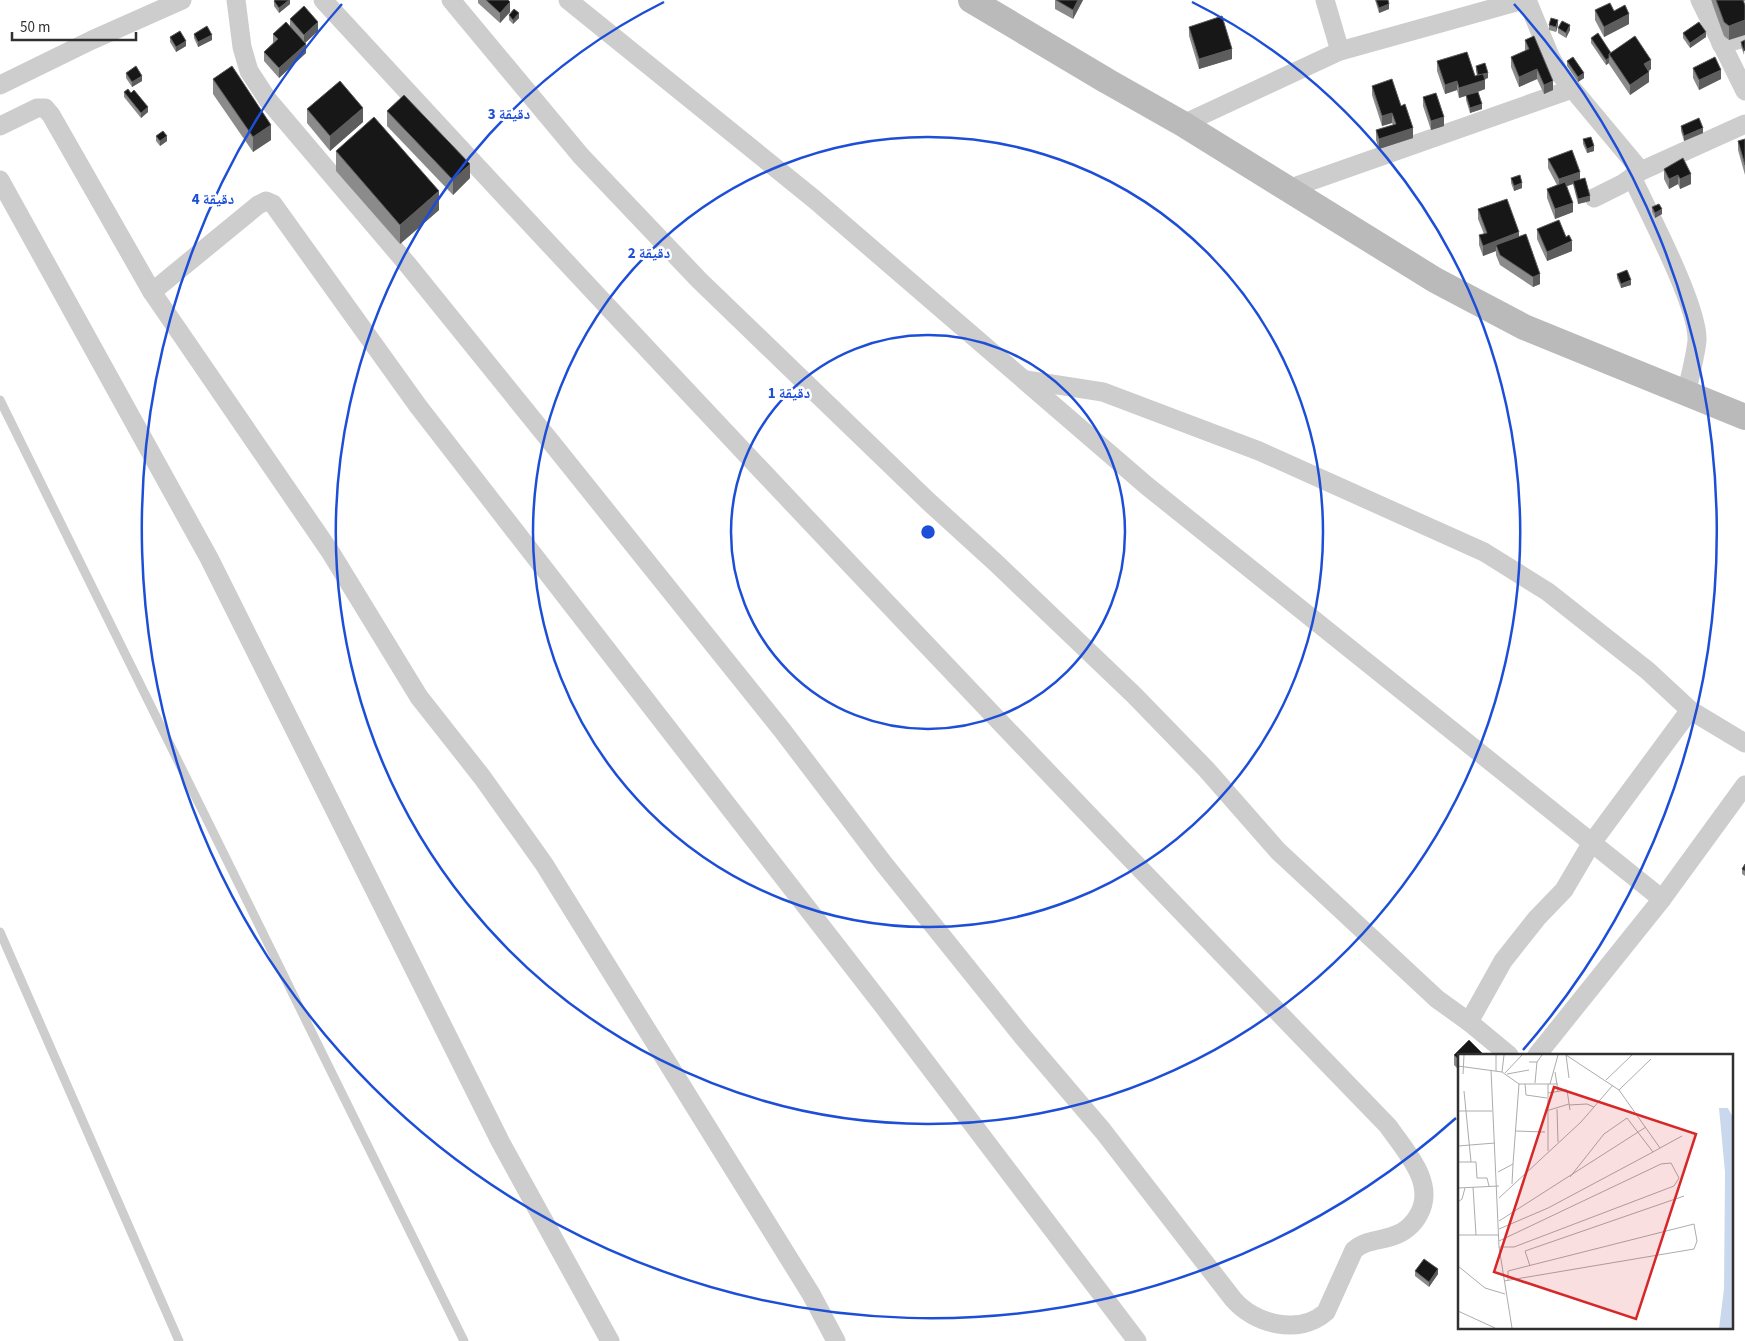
<svg xmlns="http://www.w3.org/2000/svg" width="1745" height="1341" font-family="'Source Sans 3','Noto Naskh Arabic',sans-serif">
  <style>
    .lines { fill: none; stroke-linecap: round; stroke-linejoin: round }
    .lane { stroke: #cdcdcd; stroke-width: 9 }
    .street { stroke: #cdcdcd; stroke-width: 19 }
    .secondary { stroke: #bababa; stroke-width: 26 }
    .wall { fill: #8b8b8b }
    .shaded-wall { fill: #5d5d5d }
    .building { fill: #171717; stroke: #5d5d5d }
    .ring { fill: none; stroke: #1d4ed8; stroke-width: 2.5 }
    .inset-road { fill: none; stroke: #acacac; stroke-width: 1 }
    .view { fill: #d62828; fill-opacity: 0.15; stroke: #d62828; stroke-width: 2.5 }
    .inset-edge { fill: none; stroke: #303030; stroke-width: 2.5 }
    .centre { fill: #1d4ed8; stroke: #fff; stroke-width: 2.5 }
    .ring-label { font-size: 15px; text-anchor: middle; font-weight: bold; fill: #1d4ed8; stroke: #fff; stroke-width: 5; stroke-linejoin: round; paint-order: stroke }
  </style>
  <rect width="100%" height="100%" fill="#fff"/>
  <g class="lines">
    <!-- lane -->
    <g class="lane">
      <path d="M0,400L464,1341"/>
      <path d="M0,932L179,1341"/>
    </g>
    <!-- street -->
    <g class="street">
      <path d="M236,0L242,47L249,71L268,100L408,265L551,442L782,730L884,864L1023,1037L1103,1131L1233,1299C1254,1324 1299,1336 1326,1312L1354,1250C1365,1240 1379,1241 1393,1236C1404,1233 1414,1224 1419,1214C1436,1183 1406,1152 1388,1126C1029,755 673,380 323,0"/>
      <path d="M451,0L581,156L699,280L929,502L996,563L1134,695L1206,769L1278,851L1437,999L1469,1022"/>
      <path d="M568,0L814,199L1147,486L1662,899"/>
      <path d="M1325,0L1340,51"/>
      <path d="M1527,0L1550,56L1560,74L1641,171"/>
      <path d="M1700,0L1745,91"/>
      <path d="M1721,44L1745,38"/>
      <path d="M0,85L92,40L182,0"/>
      <path d="M1183,124L1340,51L1523,0"/>
      <path d="M0,126L37,108H45L51,115L152,292L331,553L419,697L482,777L544,864L811,1294L836,1341"/>
      <path d="M1632,177C1648,212 1699,307 1697,341C1695,358 1690,377 1686,394"/>
      <path d="M0,180L209,558L501,1143L610,1341"/>
      <path d="M1288,189L1572,89"/>
      <path d="M1594,198L1622,184L1641,171L1745,124"/>
      <path d="M152,292L258,205L266,201L273,204L418,406L884,1007L1137,1341"/>
      <path d="M1026,380L1103,392L1259,451L1484,552L1548,592L1648,671L1690,710L1591,844L1564,890L1537,918L1503,961L1469,1022L1509,1055"/>
      <path d="M1690,710L1745,743"/>
      <path d="M1537,1055L1662,899L1745,785"/>
    </g>
    <!-- secondary -->
    <path class="secondary" d="M971,0L1107,81L1183,124L1435,280L1524,327L1745,417"/>
  </g>
  <!-- wall -->
  <g class="wall">
    <path d="M290,0V4L279,13L274,6V1Z"/>
    <path d="M478,0H508L510,12L500,23L478,3Z"/>
    <path d="M1055,0H1083L1073,19L1055,9Z"/>
    <path d="M1375,0H1388L1389,9L1379,13Z"/>
    <path d="M1711,0H1745L1729,40L1724,36Z"/>
    <path d="M1595,10L1614,11L1629,24L1604,37L1595,20Z"/>
    <path d="M509,15L519,18L513,24L509,20Z"/>
    <path d="M290,19L318,31L305,43L306,53L279,78L264,61V52L273,43V34L290,26Z"/>
    <path d="M1549,25H1558L1556,32L1549,30Z"/>
    <path d="M1189,27L1232,59L1199,69L1189,36Z"/>
    <path d="M1558,28L1570,30L1566,38L1558,33Z"/>
    <path d="M1683,33L1706,37L1690,48L1683,38Z"/>
    <path d="M194,34L212,40L198,47L194,38Z"/>
    <path d="M170,37L186,46L176,52L170,42Z"/>
    <path d="M1591,38L1611,53L1651,69L1649,71V82L1630,95L1609,64V63L1606,65L1591,43Z"/>
    <path d="M1525,40L1553,90L1544,94L1537,79L1519,87L1511,67V57L1525,51Z"/>
    <path d="M1745,40L1744,55L1741,46V42Z"/>
    <path d="M1437,61L1475,76H1477L1476,71V66L1488,78L1485,79V89L1478,92L1482,109L1470,113L1466,100V96L1459,98L1457,90L1445,94L1437,71Z"/>
    <path d="M1567,61L1584,78L1578,82L1567,66Z"/>
    <path d="M1693,68L1721,79L1699,90L1693,78Z"/>
    <path d="M126,73L142,81L132,87L126,78Z"/>
    <path d="M213,79L271,140L253,152L213,94Z"/>
    <path d="M1372,86L1401,106L1413,138L1379,149L1376,140V130L1393,125L1392,123L1382,126L1372,95Z"/>
    <path d="M124,92L131,93L148,112L141,118L124,97Z"/>
    <path d="M1423,97L1444,126L1431,130L1423,106Z"/>
    <path d="M307,109L363,122L330,151L307,123Z"/>
    <path d="M387,111L470,178L453,195L387,126Z"/>
    <path d="M1681,126L1703,133L1684,141L1681,131Z"/>
    <path d="M1745,133V175L1738,150V141L1745,139Z"/>
    <path d="M156,136L167,141L160,146L156,141Z"/>
    <path d="M1583,139L1594,151L1587,153L1583,144Z"/>
    <path d="M336,151L439,210L400,244L336,171Z"/>
    <path d="M1548,159L1580,179L1590,201L1578,204L1573,184L1567,186L1573,212L1555,219L1547,198V189L1557,185L1548,168Z"/>
    <path d="M1664,169L1691,174V184L1680,189L1678,184L1669,189L1664,179Z"/>
    <path d="M1511,178L1522,188L1514,191L1511,183Z"/>
    <path d="M1652,207L1662,214L1655,218L1652,212Z"/>
    <path d="M1478,209L1519,237L1540,284L1533,287L1500,265L1496,255V251L1483,256L1479,245V235L1484,234L1478,219Z"/>
    <path d="M1537,229L1572,251L1547,261L1537,239Z"/>
    <path d="M1617,274L1631,285L1621,288L1617,278Z"/>
    <path d="M1745,864V876L1742,874V869Z"/>
    <path d="M1454,1055H1459V1070L1454,1065Z"/>
    <path d="M1415,1271L1438,1274L1429,1287L1415,1276Z"/>
  </g>
  <!-- shaded-wall -->
  <g class="shaded-wall">
    <path d="M289,0H290V4L279,13V8Z"/>
    <path d="M1078,0H1083L1073,19V10Z"/>
    <path d="M510,2V12L500,23V13Z"/>
    <path d="M1389,4V9L1379,13V8Z"/>
    <path d="M519,13V18L513,24V20Z"/>
    <path d="M1629,14V24L1604,37V27Z"/>
    <path d="M1558,20V25L1556,32V27Z"/>
    <path d="M1745,20V35L1729,40V26Z"/>
    <path d="M318,22V31L304,44V35Z"/>
    <path d="M1570,25V30L1566,38V33Z"/>
    <path d="M1706,32V37L1690,48V43Z"/>
    <path d="M212,35V40L198,47V42Z"/>
    <path d="M186,41V46L176,52V47Z"/>
    <path d="M306,44V53L279,78V68Z"/>
    <path d="M1232,49V59L1199,69V59Z"/>
    <path d="M1609,58V63L1606,65V60Z"/>
    <path d="M1651,60V69L1644,74V64Z"/>
    <path d="M1537,69V79L1519,87V77Z"/>
    <path d="M1721,70V79L1699,90V80Z"/>
    <path d="M1649,72V82L1630,95V85Z"/>
    <path d="M1488,73V78L1479,81V76Z"/>
    <path d="M1584,73V78L1578,82V77Z"/>
    <path d="M142,76V81L132,87V82Z"/>
    <path d="M1485,80V89L1459,98V88Z"/>
    <path d="M1457,81V90L1445,94V85Z"/>
    <path d="M1553,81V90L1544,94V85Z"/>
    <path d="M1482,104V109L1470,113V108Z"/>
    <path d="M148,107V112L141,118V113Z"/>
    <path d="M363,108V122L330,151V136Z"/>
    <path d="M1392,113V123L1382,126V116Z"/>
    <path d="M1444,117V126L1431,130V121Z"/>
    <path d="M271,125V140L253,152V137Z"/>
    <path d="M1413,128V138L1379,149V139Z"/>
    <path d="M1703,128V133L1684,141V136Z"/>
    <path d="M167,136V141L160,146V141Z"/>
    <path d="M1594,146V151L1587,153V149Z"/>
    <path d="M470,164V178L453,195V180Z"/>
    <path d="M1580,172V181H1573V184L1559,189V179Z"/>
    <path d="M1691,174V184L1680,189V179Z"/>
    <path d="M1678,175V184L1669,189V179Z"/>
    <path d="M1522,183V188L1514,191V186Z"/>
    <path d="M439,191V210L400,244V225Z"/>
    <path d="M1590,196V201L1578,204V199Z"/>
    <path d="M1573,203V212L1555,219V209Z"/>
    <path d="M1662,209V214L1655,218V213Z"/>
    <path d="M1519,232V242L1496,245V251L1483,256V246Z"/>
    <path d="M1572,241V251L1547,261V252Z"/>
    <path d="M1540,274V284L1533,287V277Z"/>
    <path d="M1631,280V285L1621,288V284Z"/>
    <path d="M1438,1269V1274L1429,1287V1282Z"/>
  </g>
  <!-- building -->
  <g class="building">
    <path d="M275,0H289L279,8L274,1Z"/>
    <path d="M486,0H508L510,2L500,13Z"/>
    <path d="M1056,0H1078L1073,10Z"/>
    <path d="M1376,0H1388L1389,4L1379,8Z"/>
    <path d="M1716,0H1743L1745,5V20L1729,26L1724,22Z"/>
    <path d="M1610,3L1614,11L1625,5L1629,14L1604,27L1595,10Z"/>
    <path d="M304,6L318,22L304,35L290,19Z"/>
    <path d="M514,9L519,13L513,20L509,15Z"/>
    <path d="M1222,16L1232,49L1199,59L1189,27Z"/>
    <path d="M1551,18L1558,20L1556,27L1549,25Z"/>
    <path d="M1562,21L1570,25L1566,33L1558,28Z"/>
    <path d="M286,22L306,44L279,68L264,52L278,39L273,34Z"/>
    <path d="M1699,22L1706,32L1690,43L1683,33Z"/>
    <path d="M207,26L212,35L198,42L194,34Z"/>
    <path d="M180,31L186,41L176,47L170,37Z"/>
    <path d="M1598,33L1611,53L1609,54V58L1606,60L1591,38Z"/>
    <path d="M1534,36L1553,81L1544,85L1537,69L1519,77L1511,57L1529,49L1525,40Z"/>
    <path d="M1635,36L1651,60L1644,64L1649,72L1630,85L1609,54Z"/>
    <path d="M1745,40V50L1744,51L1741,42Z"/>
    <path d="M1467,52L1475,76L1483,73L1485,80L1459,88L1457,81L1445,85L1437,61Z"/>
    <path d="M1573,57L1584,73L1578,77L1567,61Z"/>
    <path d="M1715,57L1721,70L1699,80L1693,68Z"/>
    <path d="M1485,63L1488,73L1478,75L1476,66Z"/>
    <path d="M136,66L142,76L132,82L126,73Z"/>
    <path d="M232,66L271,125L253,137L213,79Z"/>
    <path d="M1392,79L1401,106L1405,104L1413,128L1379,139L1376,130L1396,124L1392,113L1382,116L1372,86Z"/>
    <path d="M340,81L363,108L330,136L307,109Z"/>
    <path d="M128,89L131,93L134,90L148,107L141,113L124,92Z"/>
    <path d="M1478,92L1482,104L1470,108L1466,95Z"/>
    <path d="M1436,93L1444,117L1431,121L1423,97Z"/>
    <path d="M404,95L470,164L453,180L387,111Z"/>
    <path d="M374,117L439,191L400,225L336,151Z"/>
    <path d="M1699,118L1703,128L1684,136L1681,126Z"/>
    <path d="M163,131L167,136L160,141L156,136Z"/>
    <path d="M1591,137L1594,146L1587,149L1583,139Z"/>
    <path d="M1745,139V165L1738,141Z"/>
    <path d="M1572,150L1580,172L1559,179L1548,159Z"/>
    <path d="M1683,158L1691,174L1680,179L1678,175L1669,179L1664,169Z"/>
    <path d="M1520,175L1522,183L1514,186L1511,178Z"/>
    <path d="M1585,178L1590,196L1578,199L1573,181Z"/>
    <path d="M1565,182L1573,203L1555,209L1547,189Z"/>
    <path d="M1507,199L1519,232L1483,246L1479,235L1487,233L1478,209Z"/>
    <path d="M1659,204L1662,209L1655,213L1652,207Z"/>
    <path d="M1559,220L1566,237L1569,235L1572,241L1547,252L1537,229Z"/>
    <path d="M1526,234L1540,274L1533,277L1500,255L1496,245Z"/>
    <path d="M1627,270L1631,280L1621,284L1617,274Z"/>
    <path d="M1745,864V871L1742,869Z"/>
    <path d="M1469,1040L1484,1055H1459V1060L1454,1055Z"/>
    <path d="M1424,1259L1438,1269L1429,1282L1415,1271Z"/>
  </g>
  <!-- distance rings -->
  <g class="ring">
    <circle cx="928" cy="532" r="197"/>
    <circle cx="928" cy="532" r="395"/>
    <path d="M1192 2A592 592 0 1 1 664 2"/>
    <path d="M1456 1118A789 789 0 0 1 342 4M1514 4A789 789 0 0 1 1523 1050"/>
  </g>
  <!-- overview -->
  <g transform="translate(1458 1054)">
    <rect width="275" height="275" fill="#fff"/>
    <path d="M261,54H270L275,64V274H261L266,235L267,118Z" fill="#cad8ed"/>
    <path class="inset-road" d="M38,1V17M108,1L161,36L202,94L195,98L169,64L146,80L112,123M108,1L111,24M71,8H79L84,1M0,12L44,18L61,30H100M33,16L41,193L54,274M44,18L46,1M97,18L100,37M47,19L64,1M5,20L6,1M49,20L71,16M148,26L174,1M77,29L79,8M67,30L68,41L89,44M90,30V97M92,30L100,1M161,36L193,5M6,37L13,108M90,39L109,36L112,56M111,51L129,50L136,53M99,55L100,88M0,57H34M88,57L111,50M57,77L87,78M0,92L37,89M202,94L224,82M0,108H18L19,124H29L31,132M40,118L55,110L61,30M54,130L55,110M15,133L18,181M0,134L41,132M41,144L123,68L155,31M0,148L4,145L7,134M41,167L188,73M41,175L90,154L195,98M0,181H41M41,187L203,110L213,109L221,124L216,132L56,193H41M0,212L27,234L47,240M72,212L67,197L226,142M46,227L236,195L239,187L236,170L50,217V226M0,257L37,274"/>
    <path class="view" d="M96,33L238,80L178,265L36,218Z"/>
    <rect width="275" height="275" class="inset-edge"/>
  </g>
  <circle cx="928" cy="532" r="8" class="centre"/>
  <g class="ring-label">
    <text x="509" y="119">3 دقيقة</text>
    <text x="213" y="204">4 دقيقة</text>
    <text x="649" y="258">2 دقيقة</text>
    <text x="789" y="398">1 دقيقة</text>
  </g>
  <!-- scale -->
  <path d="M12 32v8h124v-8" fill="none" stroke="#303030" stroke-width="2.5"/>
  <text x="20" y="32" font-size="15" fill="#303030" stroke="#ffffff" stroke-width="4" paint-order="stroke">50 m</text>
</svg>
